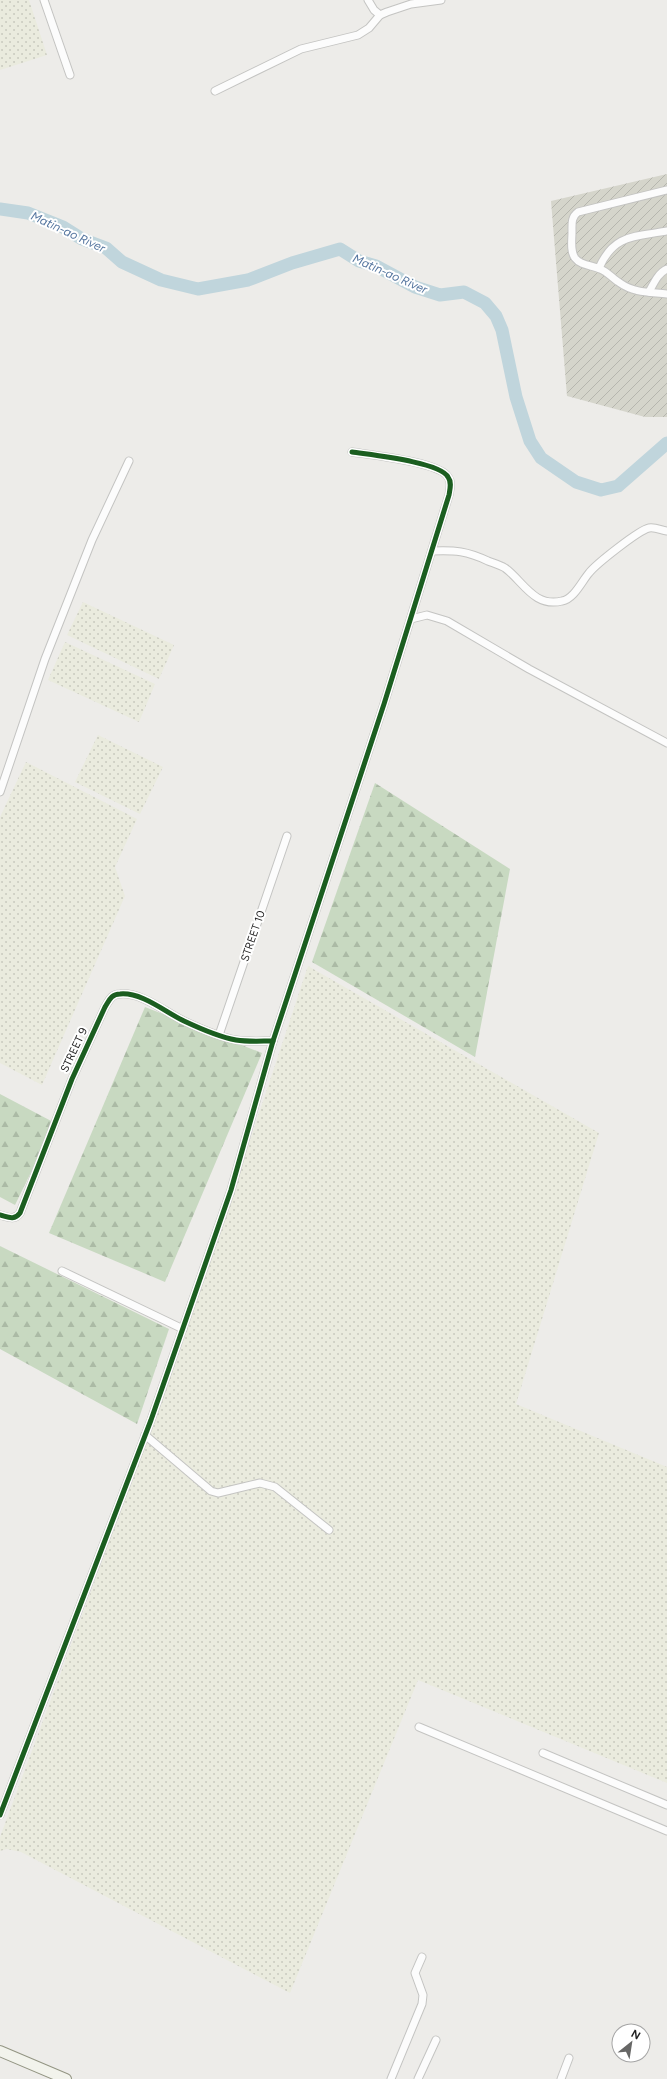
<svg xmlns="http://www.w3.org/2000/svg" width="667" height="2079" font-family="Figtree,sans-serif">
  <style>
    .construction { fill: url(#construction-furrows) }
    .farmland { fill: url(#farmland-dots) }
    .forest { fill: url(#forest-firs) }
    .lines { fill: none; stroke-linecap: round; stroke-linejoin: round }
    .river { stroke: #c0d5dc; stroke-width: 13 }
    .street-casing { stroke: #c4c4c2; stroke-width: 9 }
    .secondary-casing { stroke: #939583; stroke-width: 12 }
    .street { stroke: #fcfcfc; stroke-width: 7 }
    .secondary { stroke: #f2f3ec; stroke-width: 10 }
    .cycleway-casing { stroke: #fff; stroke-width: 8 }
    .cycleway { stroke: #1b5e20; stroke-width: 5 }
    .labels { text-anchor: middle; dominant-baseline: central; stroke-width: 4; stroke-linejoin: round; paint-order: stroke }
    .street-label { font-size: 11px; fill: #1f1f1f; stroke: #fff }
    .water-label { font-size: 12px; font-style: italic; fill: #53749e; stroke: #fff }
  </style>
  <defs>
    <pattern id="construction-furrows" width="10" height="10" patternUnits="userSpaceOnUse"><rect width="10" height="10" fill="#d5d5cb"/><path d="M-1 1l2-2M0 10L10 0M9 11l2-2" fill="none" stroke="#b6b6ae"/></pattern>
    <pattern id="farmland-dots" width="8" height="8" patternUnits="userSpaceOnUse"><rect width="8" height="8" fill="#eaebde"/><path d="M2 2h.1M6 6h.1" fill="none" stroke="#c8c9be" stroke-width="1.8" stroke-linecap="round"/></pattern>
    <pattern id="forest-firs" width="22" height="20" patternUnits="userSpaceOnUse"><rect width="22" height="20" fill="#c8d9c1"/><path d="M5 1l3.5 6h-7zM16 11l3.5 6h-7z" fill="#abbaa5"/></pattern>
  </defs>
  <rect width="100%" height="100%" fill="#edece9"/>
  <!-- construction -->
  <path class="construction" d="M667,174V417H645L567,396L551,201Z"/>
  <!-- farmland -->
  <g class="farmland">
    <path d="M0,0H29L47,55L0,70Z"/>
    <path d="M83,602L174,645L159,679L67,635Z"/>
    <path d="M65,642L155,684L139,722L48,680Z"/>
    <path d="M98,735L163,767L140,814L75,782Z"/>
    <path d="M26,762L137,819L115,867L125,896L42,1085L0,1063V817Z"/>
    <path d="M308,966L599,1133L516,1404L667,1467V1783L418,1680L290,1993L21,1852L7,1849L0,1851V1837L180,1351Z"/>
  </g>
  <!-- forest -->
  <g class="forest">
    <path d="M375,783L510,869L475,1057L312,962Z"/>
    <path d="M145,1007L262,1053L165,1282L49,1233Z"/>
    <path d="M0,1094L55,1123L15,1205L0,1197Z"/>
    <path d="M0,1246L169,1329L137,1424L0,1349Z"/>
  </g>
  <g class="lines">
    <!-- river -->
    <path class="river" d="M0,209L28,213L63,227L82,239L106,248L122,262L161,280L198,289L248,280L292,263L340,249L359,261L376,266L415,287L440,295L464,292L485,303L496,316L502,330L516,397L530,441L541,458L576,482L601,490L618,486L667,443"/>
    <defs>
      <g id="street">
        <path d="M44,0L70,75"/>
        <path d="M368,0L374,10L380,15"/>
        <path d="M215,91L301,49L358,35L369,28L380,15L387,12L411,4L441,0"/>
        <path d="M667,190L578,212C571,217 572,224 572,232C572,240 570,251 575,258C581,266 592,265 600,269C608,272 613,279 620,283C634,293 650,292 667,294"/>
        <path d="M599,268C614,234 634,237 667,231"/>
        <path d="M649,292C654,283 658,273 667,269"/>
        <path d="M432,551C455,550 467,551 488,561C493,563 500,565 505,568C523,581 534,608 562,601C574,599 582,581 589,573C596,564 639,530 649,528C655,527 661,530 667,531"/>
        <path d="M411,619L427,615L447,621L529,669L667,743"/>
        <path d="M0,792L45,659L92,540L129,461"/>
        <path d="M219,1035L287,836"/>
        <path d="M0,1215C8,1217 14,1221 20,1213L72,1079L105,1007C109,1001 111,994 120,994C142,992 165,1012 184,1021C201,1029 219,1037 236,1040C248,1042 261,1041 273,1041"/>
        <path d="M62,1271L183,1329"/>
        <path d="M145,1435L211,1491L218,1493L260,1483L275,1487L329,1530"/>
        <path d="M419,1727L667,1831"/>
        <path d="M543,1753L667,1805"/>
        <path d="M0,1815L151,1420L231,1190L273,1041L384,704L449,495C450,489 452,482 448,477C440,462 371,455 352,452"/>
        <path d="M391,2079L422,2004L423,1995L415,1973L422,1957"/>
        <path d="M418,2079L436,2040"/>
        <path d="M561,2079L569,2058"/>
      </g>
      <path id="secondary" d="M0,2051L66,2079"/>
    </defs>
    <!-- street casing -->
    <use href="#street" class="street-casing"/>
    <!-- secondary casing -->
    <use href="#secondary" class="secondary-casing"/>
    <!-- street -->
    <use href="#street" class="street"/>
    <!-- secondary -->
    <use href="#secondary" class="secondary"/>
    <defs>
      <g id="cycleway">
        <path d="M0,1215C8,1217 14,1221 20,1213L72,1079L105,1007C109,1001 111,994 120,994C142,992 165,1012 184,1021C201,1029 219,1037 236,1040C248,1042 261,1041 273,1041"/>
        <path d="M0,1815L151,1420L231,1190L273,1041L384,704L449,495C450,489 452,482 448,477C440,462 371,455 352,452"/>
      </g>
    </defs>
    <!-- cycleway casing -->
    <use href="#cycleway" class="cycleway-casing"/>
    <!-- cycleway -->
    <use href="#cycleway" class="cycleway"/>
  </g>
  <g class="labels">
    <!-- street labels -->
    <g class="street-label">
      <text transform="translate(253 936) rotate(-71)">STREET 10</text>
      <text transform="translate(74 1050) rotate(-65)">STREET 9</text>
    </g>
    <!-- water labels -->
    <g class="water-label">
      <text transform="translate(68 232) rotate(25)">Matin-ao River</text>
      <text transform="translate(390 274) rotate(24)">Matin-ao River</text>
    </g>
  </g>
  <!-- north arrow -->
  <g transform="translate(631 2043) rotate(30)"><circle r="19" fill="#ffffff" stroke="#a5a5a5"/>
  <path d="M0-3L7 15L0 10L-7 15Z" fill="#676766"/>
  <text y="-6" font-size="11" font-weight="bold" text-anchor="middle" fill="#1f1f1f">N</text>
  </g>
</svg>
